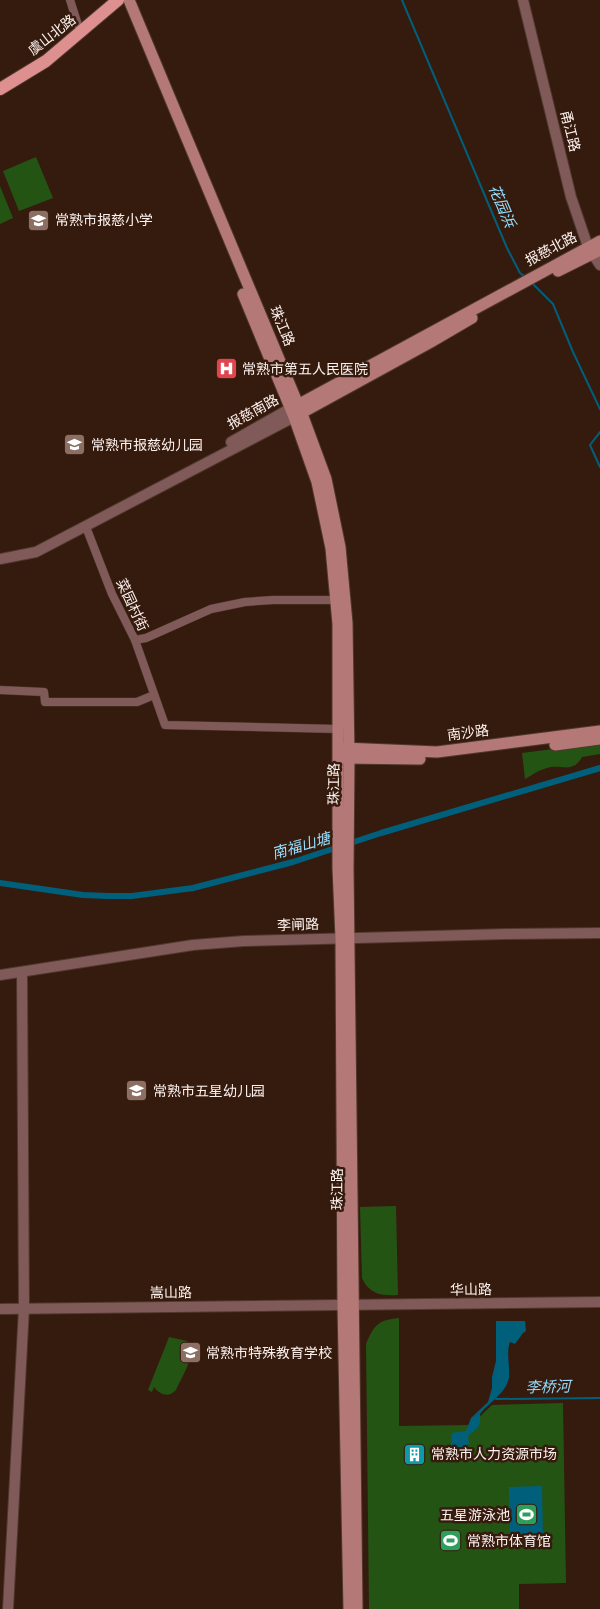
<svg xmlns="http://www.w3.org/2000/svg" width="600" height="1609" font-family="'Nunito Sans','Noto Sans SC',sans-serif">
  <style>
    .green { fill: #245414 }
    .water { fill: #00607c }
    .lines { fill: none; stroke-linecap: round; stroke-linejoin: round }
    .stream { stroke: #00607c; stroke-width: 2 }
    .canal { stroke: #00607c; stroke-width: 6 }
    .minor-casing { stroke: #51382d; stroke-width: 9 }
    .tertiary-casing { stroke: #51382d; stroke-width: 12 }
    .secondary-casing { stroke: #51382d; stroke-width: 13 }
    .primary-casing { stroke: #51382d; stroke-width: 14 }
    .minor { stroke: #7f5a59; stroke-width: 8 }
    .tertiary { stroke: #7f5a59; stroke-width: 10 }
    .secondary { stroke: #b47977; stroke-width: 11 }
    .primary { stroke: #dd908f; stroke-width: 12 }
    .labels { text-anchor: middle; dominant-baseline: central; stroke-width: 5; stroke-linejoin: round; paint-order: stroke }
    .street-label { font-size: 14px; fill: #fdf1ed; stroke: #351a0e }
    .poi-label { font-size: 14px; fill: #fdf1ed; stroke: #351a0e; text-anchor: start }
    .water-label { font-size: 15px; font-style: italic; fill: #95defd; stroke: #351a0e }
  </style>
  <rect width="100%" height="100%" fill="#351a0e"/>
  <!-- green -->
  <g class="green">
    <path d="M36,157L53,198L19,211L3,171Z"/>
    <path d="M0,186L13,218L0,224Z"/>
    <path d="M600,743V754L582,757C572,775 560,763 547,768C539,770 532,775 525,779L522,753Z"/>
    <path d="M396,1206L398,1295C381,1296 369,1294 362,1278L360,1207Z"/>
    <path d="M399,1318V1426L471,1425L492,1405L563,1403L566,1583L519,1584V1609H369L366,1344C374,1325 378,1320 399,1318Z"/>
    <path d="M169,1337L187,1341C197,1356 182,1376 176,1390C169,1398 160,1395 154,1387L152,1392L148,1390Z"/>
  </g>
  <!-- water -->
  <g class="water">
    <path d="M496,1321H525L526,1331L523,1333L515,1344L510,1342C506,1352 510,1365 509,1377C507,1393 489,1402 480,1414C481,1428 478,1427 468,1436L469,1443L466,1446L471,1454L470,1460H449L452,1433L466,1431L471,1418L488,1402L492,1388V1377L496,1361Z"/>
    <path d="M542,1486L543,1543H510L509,1487Z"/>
  </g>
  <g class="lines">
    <!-- stream -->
    <g class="stream">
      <path d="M402,0L507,248L520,273L524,276"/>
      <path d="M532,283L553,304L573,352L600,409"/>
      <path d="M600,432L590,445L600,467"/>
      <path d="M496,1399L600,1398"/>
    </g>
    <!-- canal -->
    <path class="canal" d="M0,883L83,895L108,896H132L193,888L293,862L381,833L600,768"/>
    <defs>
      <g id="minor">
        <path d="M70,0L78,25"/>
        <path d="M86,527L112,594L135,640L165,725L338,729"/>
        <path d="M135,640L146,638L211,609L245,602L273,600H336"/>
        <path d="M0,690L44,692L45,702H137L154,695"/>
      </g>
      <g id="tertiary">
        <path d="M523,0L571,197L588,247L600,265"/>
        <path d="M231,442L291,408"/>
        <path d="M0,559L36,552L294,417"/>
        <path d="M0,975L193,945L244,941L506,934L600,933"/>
        <path d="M0,1309L600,1302"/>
        <path d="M8,1609L24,1308L22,973"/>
      </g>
      <g id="secondary">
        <path d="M129,0L302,414L326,479L340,547L347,623L349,758L348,868L357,1609"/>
        <path d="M558,271L600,250"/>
        <path d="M243,294L294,417L317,482L331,548L338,624V868L341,938L343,1305L349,1609"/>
        <path d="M292,408L600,241"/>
        <path d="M296,416L431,342L472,318"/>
        <path d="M555,745L600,739"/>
        <path d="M343,748L437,752L600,731"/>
        <path d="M343,758L420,759"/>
      </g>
      <path id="primary" d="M0,89L46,61L118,0"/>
    </defs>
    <!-- minor casing -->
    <use href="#minor" class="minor-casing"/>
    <!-- tertiary casing -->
    <use href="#tertiary" class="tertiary-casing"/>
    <!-- secondary casing -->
    <use href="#secondary" class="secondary-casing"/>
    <!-- primary casing -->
    <use href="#primary" class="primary-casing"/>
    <!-- minor -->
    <use href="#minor" class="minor"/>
    <!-- tertiary -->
    <use href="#tertiary" class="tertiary"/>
    <!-- secondary -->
    <use href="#secondary" class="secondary"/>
    <!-- primary -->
    <use href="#primary" class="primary"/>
  </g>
  <!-- icons -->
  <defs>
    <symbol id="school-square" viewBox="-11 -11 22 22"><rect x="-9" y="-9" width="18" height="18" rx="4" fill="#8d6e63" stroke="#351a0e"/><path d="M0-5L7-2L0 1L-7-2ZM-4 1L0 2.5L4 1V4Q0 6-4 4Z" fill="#fff"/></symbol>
    <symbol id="hospital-square" viewBox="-11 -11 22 22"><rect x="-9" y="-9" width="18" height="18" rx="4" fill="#e0444e" stroke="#351a0e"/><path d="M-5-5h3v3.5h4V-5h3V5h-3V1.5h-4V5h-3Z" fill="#fff"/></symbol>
    <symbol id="building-square" viewBox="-11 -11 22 22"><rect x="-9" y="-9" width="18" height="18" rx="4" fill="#0f9aa8" stroke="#351a0e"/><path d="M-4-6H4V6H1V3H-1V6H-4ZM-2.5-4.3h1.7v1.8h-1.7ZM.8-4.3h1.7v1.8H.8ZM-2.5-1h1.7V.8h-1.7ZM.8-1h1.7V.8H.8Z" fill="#fff"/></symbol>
    <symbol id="stadium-square" viewBox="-11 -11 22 22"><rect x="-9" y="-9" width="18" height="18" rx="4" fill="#2e9e5b" stroke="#351a0e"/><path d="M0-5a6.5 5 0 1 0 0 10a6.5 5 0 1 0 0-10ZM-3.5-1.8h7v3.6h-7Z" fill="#fff"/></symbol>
  </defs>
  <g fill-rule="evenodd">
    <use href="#school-square" x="26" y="208" width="25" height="25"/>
    <use href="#hospital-square" x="214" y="356" width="25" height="25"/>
    <use href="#school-square" x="62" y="432" width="25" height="25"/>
    <use href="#school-square" x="124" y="1078" width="25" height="25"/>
    <use href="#school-square" x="178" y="1340" width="25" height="25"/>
    <use href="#building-square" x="402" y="1442" width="25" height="25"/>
    <use href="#stadium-square" x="514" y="1502" width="25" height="25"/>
    <use href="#stadium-square" x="438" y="1528" width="25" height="25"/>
  </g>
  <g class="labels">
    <!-- street labels -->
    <g class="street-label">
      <text transform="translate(52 35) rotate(-38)">虞山北路</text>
      <text transform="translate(570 131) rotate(76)">甬江路</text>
      <text transform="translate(551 249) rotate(-28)">报慈北路</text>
      <text transform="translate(282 326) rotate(67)">珠江路</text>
      <text transform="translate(253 412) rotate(-29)">报慈南路</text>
      <text transform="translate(132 605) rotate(65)">菜园村街</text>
      <text transform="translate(468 733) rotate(-7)">南沙路</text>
      <text transform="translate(334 784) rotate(-89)">珠江路</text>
      <text transform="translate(298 925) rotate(-2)">李闸路</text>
      <text transform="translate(337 1189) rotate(-90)">珠江路</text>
      <text transform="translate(471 1290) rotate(-1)">华山路</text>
      <text transform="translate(171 1293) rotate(-1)">嵩山路</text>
    </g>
    <!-- poi labels -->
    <g class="poi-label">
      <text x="55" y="220">常熟市报慈小学</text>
      <text x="242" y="369">常熟市第五人民医院</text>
      <text x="91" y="445">常熟市报慈幼儿园</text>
      <text x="153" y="1091">常熟市五星幼儿园</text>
      <text x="206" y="1353">常熟市特殊教育学校</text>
      <text x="431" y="1454">常熟市人力资源市场</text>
      <text x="510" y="1515" text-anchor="end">五星游泳池</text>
      <text x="467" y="1541">常熟市体育馆</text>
    </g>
    <!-- water labels -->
    <g class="water-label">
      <text transform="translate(502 206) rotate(67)">花园浜</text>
      <text transform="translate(301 846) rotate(-16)">南福山塘</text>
      <text transform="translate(548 1387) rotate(-1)">李桥河</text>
    </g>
  </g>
</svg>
